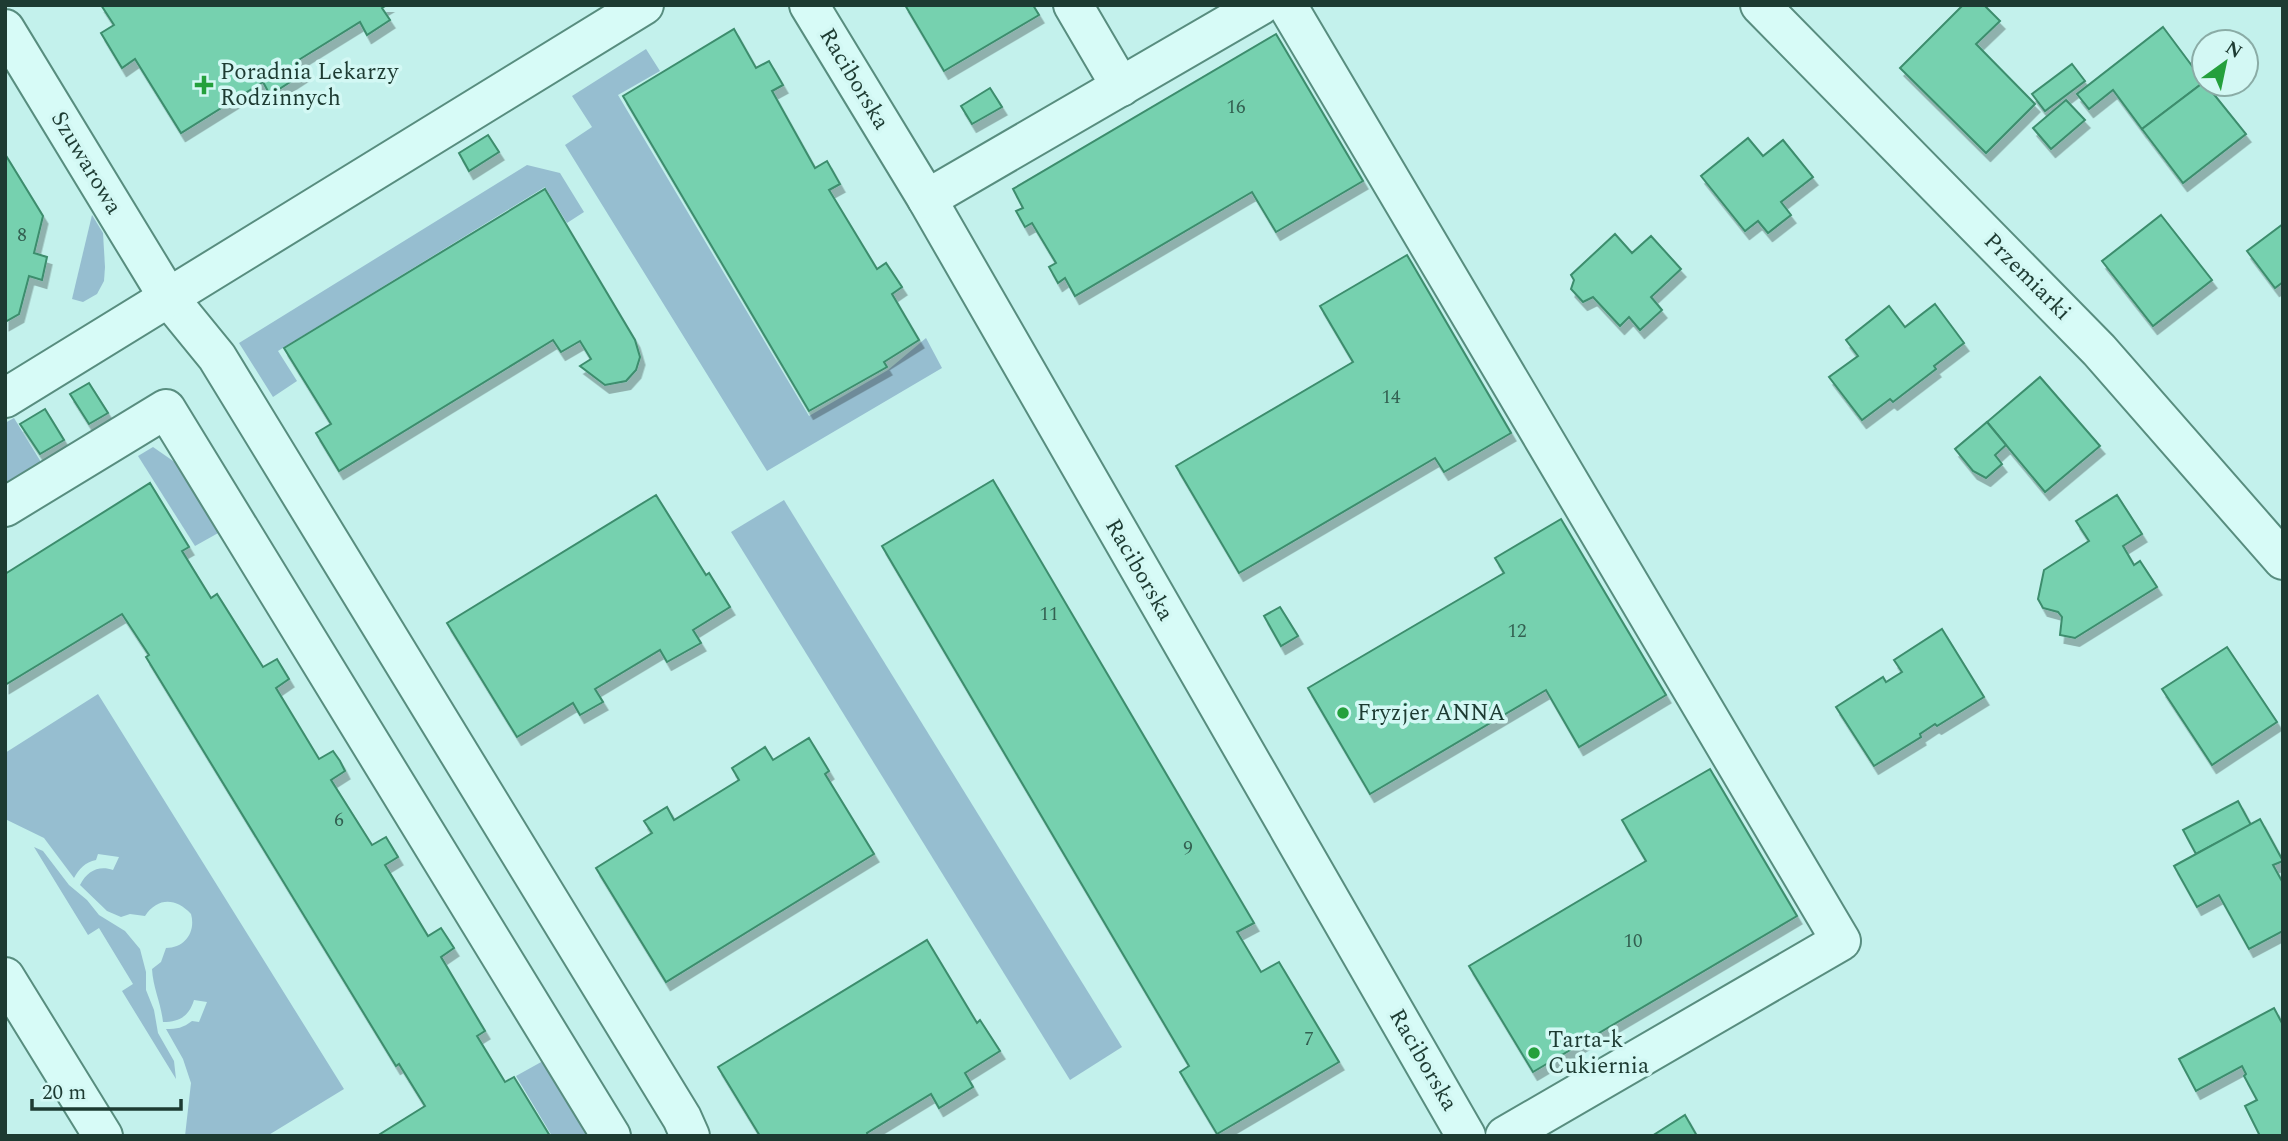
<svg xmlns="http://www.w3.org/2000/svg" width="2288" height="1141" font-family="Spectral,serif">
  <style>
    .green { fill: #96bed0 }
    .building { fill: #76d1af; stroke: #3c8d6d; stroke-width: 2; filter: url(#shadow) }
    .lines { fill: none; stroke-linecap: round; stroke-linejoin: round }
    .minor-casing { stroke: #588d7f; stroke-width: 42 }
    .minor { stroke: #d7fbf7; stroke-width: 38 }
    .poi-dot { fill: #24a03c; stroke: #d3f8f4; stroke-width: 2.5 }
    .labels { text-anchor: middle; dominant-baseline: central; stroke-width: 7; stroke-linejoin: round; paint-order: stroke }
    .number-label { font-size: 19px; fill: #336051 }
    .poi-label { font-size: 23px; fill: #1d3b32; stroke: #d3f8f4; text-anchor: start }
    .street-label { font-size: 23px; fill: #1d3b32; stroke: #d3f8f4 }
  </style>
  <defs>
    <filter id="shadow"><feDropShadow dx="4.5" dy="8" stdDeviation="0" flood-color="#0004"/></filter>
  </defs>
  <rect width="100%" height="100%" fill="#c3f1ec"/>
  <!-- green -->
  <g class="green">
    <path d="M646,49L660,71L618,95L809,416L888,370L926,338L942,368L767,471L565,145L592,127L572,96Z"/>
    <path d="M527,165L560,173L584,212L567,223L545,187L278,351L297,381L273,397L239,343Z"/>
    <path d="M92,215L103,233L105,267L104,281L97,294L83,302L72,299Z"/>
    <path d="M14,418L41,462L5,484V423Z"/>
    <path d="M153,447L176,463L220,532L195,546L138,456Z"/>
    <path d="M784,500L1122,1047L1070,1080L731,532Z"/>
    <path d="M98,694L344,1089L267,1136H185L191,1083L183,1059L166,1029C177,1029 183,1028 192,1021L199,1022L207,1002L194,1000C189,1016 180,1022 163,1022C161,1003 153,988 152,969L161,962L166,948C185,948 196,932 191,914C176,898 158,897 145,916L130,914L121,917L107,911L80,885C87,871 99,865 113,870L119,857L98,854L96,860C85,862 79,869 74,878L44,838L5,819V753Z"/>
    <path d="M34,847L43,851L69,885L87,900L99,915L125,931L140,949L146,972V990L154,1010L158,1033L174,1061L176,1079L122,991L133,984L99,928L88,935Z"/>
    <path d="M543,1061L591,1136H552L516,1076Z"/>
  </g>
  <!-- building -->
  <g class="building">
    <path d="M101,5H387L382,8L390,20L367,35L360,22L297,61L304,73L270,95L263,82L181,133L135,59L122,68L101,33L114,25Z"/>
    <path d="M905,5H1033L1039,15L944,71Z"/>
    <path d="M1963,5H1984L2000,21L1976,44L2035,104L1986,153L1900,68Z"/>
    <path d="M2163,27L2204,82L2142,129L2113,90L2089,109L2077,94Z"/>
    <path d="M734,29L756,68L769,61L783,85L772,91L815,168L827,161L840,184L829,190L877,269L886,263L902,287L892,294L919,340L884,362L887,367L809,411L623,96Z"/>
    <path d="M1276,34L1363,181L1276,232L1252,192L1075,296L1065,278L1058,283L1049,267L1056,263L1032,223L1025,227L1016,211L1023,208L1013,189Z"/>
    <path d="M2072,64L2085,81L2045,111L2032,94Z"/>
    <path d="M2204,82L2246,134L2183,183L2142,129Z"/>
    <path d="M990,88L1002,107L972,124L961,106Z"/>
    <path d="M2066,100L2085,120L2051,149L2033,128Z"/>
    <path d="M488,135L499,152L469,171L459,153Z"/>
    <path d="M1748,138L1763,156L1783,140L1813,177L1781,202L1791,215L1768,233L1758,221L1745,231L1701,176Z"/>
    <path d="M5,154L43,216L34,253L47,257L42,280L29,276L19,314L5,322Z"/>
    <path d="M545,189L635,340L640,357L636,370L626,381L605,385L580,366L591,359L580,341L561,352L553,340L339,471L316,433L331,424L284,348Z"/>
    <path d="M2161,215L2212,280L2153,326L2102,261Z"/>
    <path d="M2283,224V282L2275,288L2247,251Z"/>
    <path d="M1615,234L1632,253L1651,236L1681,269L1651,297L1662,310L1640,330L1629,317L1620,326L1593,297L1583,302L1571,289L1574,280L1571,275Z"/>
    <path d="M1407,255L1511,433L1444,472L1435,458L1239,573L1176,466L1353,362L1320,306Z"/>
    <path d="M1935,304L1964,343L1934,366L1936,369L1893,402L1890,399L1862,420L1829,377L1858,356L1846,340L1889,306L1905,327Z"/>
    <path d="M2040,377L2100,446L2045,492L1987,422Z"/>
    <path d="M89,383L108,413L89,424L70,394Z"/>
    <path d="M45,409L64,440L40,454L20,424Z"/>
    <path d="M1987,422L2006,445L1995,455L2002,464L1986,478L1973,471L1955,449Z"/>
    <path d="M993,480L1254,923L1237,932L1261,972L1279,962L1339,1062L1217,1134L1180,1072L1189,1066L882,546Z"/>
    <path d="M150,483L189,547L182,551L211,598L217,594L263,667L277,659L289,679L276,688L319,759L333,751L340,761L345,771L331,780L372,845L386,837L398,857L385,865L428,936L441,928L454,948L441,957L485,1031L477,1036L505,1082L514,1077L550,1136H377L425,1106L399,1064L396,1066L146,657L149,655L122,614L5,685V574Z"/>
    <path d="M656,495L706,575L709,573L730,607L693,630L701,643L667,662L660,650L595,689L603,702L580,715L573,703L517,737L447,623Z"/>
    <path d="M2117,495L2142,534L2123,546L2134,565L2140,561L2157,587L2075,638L2060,635L2062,617L2058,612L2043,608L2038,599L2044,570L2089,541L2076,521Z"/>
    <path d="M1561,519L1666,695L1579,747L1546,690L1370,794L1308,688L1504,573L1495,558Z"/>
    <path d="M1280,607L1298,636L1281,646L1264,616Z"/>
    <path d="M1942,629L1984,697L1937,726L1935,724L1920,734L1921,737L1874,766L1836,707L1883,677L1886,682L1902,672L1894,660Z"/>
    <path d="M2227,647L2277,722L2212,765L2162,689Z"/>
    <path d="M809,738L829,771L825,774L874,854L666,982L596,868L652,833L644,821L667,807L674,820L739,780L732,768L765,747L773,760Z"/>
    <path d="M1710,769L1797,916L1533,1072L1469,966L1646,861L1622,820Z"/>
    <path d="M2238,801L2251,825L2196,854L2183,830Z"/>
    <path d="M2260,819L2283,861L2273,865L2283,883V931L2249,949L2219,895L2197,907L2174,866Z"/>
    <path d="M927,940L977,1023L980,1020L1000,1051L965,1073L973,1087L939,1108L931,1094L867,1133L868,1136H760L718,1067Z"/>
    <path d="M2274,1008L2283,1025V1136H2260L2245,1106L2257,1100L2244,1076L2246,1074L2242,1066L2196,1091L2179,1059Z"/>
    <path d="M1685,1115L1697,1136H1652Z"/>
  </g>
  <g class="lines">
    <defs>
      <g id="minor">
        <path d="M809,5L927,199L1466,1136"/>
        <path d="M1073,5L1121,87"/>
        <path d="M1287,5L1841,941L1505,1136"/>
        <path d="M1760,5L2099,350L2283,560"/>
        <path d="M5,29L168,297L217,357L682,1118L690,1136"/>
        <path d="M927,199L1261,5"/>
        <path d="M5,398L644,5"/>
        <path d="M5,507L166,409L611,1136"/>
        <path d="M5,977L103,1136"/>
      </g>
    </defs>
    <!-- minor casing -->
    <use href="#minor" class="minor-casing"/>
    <!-- minor -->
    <use href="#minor" class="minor"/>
  </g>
  <!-- markers -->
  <g class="poi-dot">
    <path d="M200.5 74.5h7v7h7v7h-7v7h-7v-7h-7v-7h7z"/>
    <circle cx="1343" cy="713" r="7"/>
    <circle cx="1534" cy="1053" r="7"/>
  </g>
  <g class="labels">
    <!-- number labels -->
    <g class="number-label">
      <text x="1236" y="107">16</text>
      <text x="22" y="235">8</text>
      <text x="1391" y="397">14</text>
      <text x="1049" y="614">11</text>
      <text x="1517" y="631">12</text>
      <text x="339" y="820">6</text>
      <text x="1188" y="848">9</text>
      <text x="1633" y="941">10</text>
      <text x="1309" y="1039">7</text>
    </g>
    <!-- poi labels -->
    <g class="poi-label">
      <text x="220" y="72">Poradnia Lekarzy<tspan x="220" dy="26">Rodzinnych</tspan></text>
      <text x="1357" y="713">Fryzjer ANNA</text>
      <text x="1548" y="1040">Tarta-k<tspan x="1548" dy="26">Cukiernia</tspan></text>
    </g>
    <!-- street labels -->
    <g class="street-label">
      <text transform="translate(854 79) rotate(59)">Raciborska</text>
      <text transform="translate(86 163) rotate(59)">Szuwarowa</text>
      <text transform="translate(2027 277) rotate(45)">Przemiarki</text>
      <text transform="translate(1139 570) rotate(60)">Raciborska</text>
      <text transform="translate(1423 1060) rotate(60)">Raciborska</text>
    </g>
  </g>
  <!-- border -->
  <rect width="2288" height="1141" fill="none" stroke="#1d3b32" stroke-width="14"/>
  <!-- north arrow -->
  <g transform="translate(2225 63) rotate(33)"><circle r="33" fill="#d3f8f4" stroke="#8aaca6" stroke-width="2"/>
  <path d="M0-5L12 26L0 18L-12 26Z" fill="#24a03c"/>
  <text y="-10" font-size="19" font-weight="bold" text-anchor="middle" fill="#1d3b32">N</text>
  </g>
  <!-- scale -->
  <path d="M32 1099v10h149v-10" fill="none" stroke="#1d3b32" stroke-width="3.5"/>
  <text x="42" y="1099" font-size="21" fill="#1d3b32" stroke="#d3f8f4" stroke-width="5" paint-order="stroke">20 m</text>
</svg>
